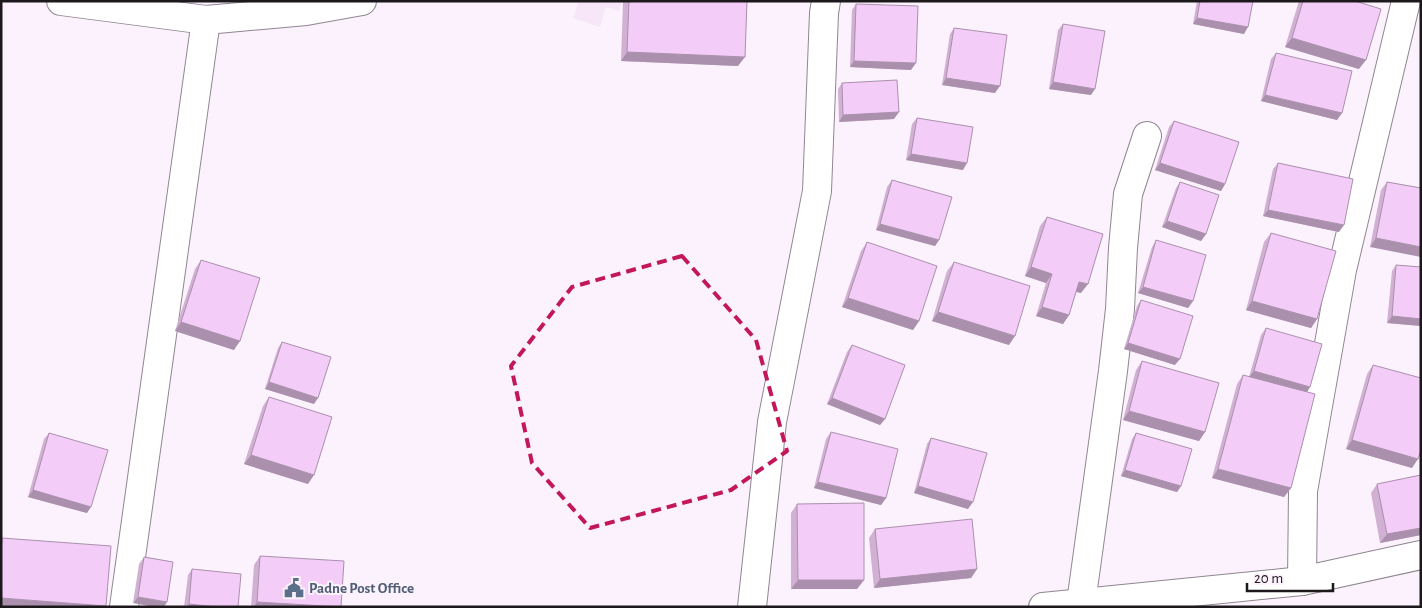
<svg xmlns="http://www.w3.org/2000/svg" width="1422" height="608" font-family="'Alegreya Sans',sans-serif">
  <style>
    .built { fill: #f6e6f7 }
    .lines { fill: none; stroke-linecap: round; stroke-linejoin: round }
    .minor-casing { stroke: #8f8690; stroke-width: 30 }
    .secondary-casing { stroke: #8f8690; stroke-width: 30 }
    .minor { stroke: #fff; stroke-width: 28 }
    .secondary { stroke: #fff; stroke-width: 28 }
    .wall { fill: #d1b0d4 }
    .shaded-wall { fill: #aa90ad }
    .building { fill: #f3cdf7; stroke: #aa90ad }
    .marked { fill: none; stroke: #c2185b; stroke-width: 4; stroke-dasharray: 10 6; stroke-linejoin: round }
    .labels { text-anchor: middle; dominant-baseline: central; stroke-width: 4; stroke-linejoin: round; paint-order: stroke }
    .service-label { font-size: 15px; font-weight: bold; fill: #4e5e75; stroke: #fcf2fd; text-anchor: start }
  </style>
  <rect width="100%" height="100%" fill="#fcf2fd"/>
  <!-- built -->
  <path class="built" d="M579,1H622L619,11L606,7L600,27L573,18Z"/>
  <g class="lines">
    <defs>
      <g id="minor">
        <path d="M61,1L206,20L306,11L362,1"/>
        <path d="M1302,581L1303,491L1342,270L1406,1"/>
        <path d="M1081,603L1113,371L1120,309L1123,248L1128,194L1147,136"/>
        <path d="M124,607L206,20"/>
        <path d="M752,607L772,422L817,191L824,13L826,1"/>
      </g>
      <path id="secondary" d="M1043,607L1302,581L1421,555"/>
    </defs>
    <!-- minor casing -->
    <use href="#minor" class="minor-casing"/>
    <!-- secondary casing -->
    <use href="#secondary" class="secondary-casing"/>
    <!-- minor -->
    <use href="#minor" class="minor"/>
    <!-- secondary -->
    <use href="#secondary" class="secondary"/>
  </g>
  <!-- wall -->
  <g class="wall">
    <path d="M623,1H747L738,66L621,61Z"/>
    <path d="M1197,1H1253L1244,34L1193,24Z"/>
    <path d="M1299,1H1355L1359,69L1285,47Z"/>
    <path d="M856,4L911,70L850,67L852,10Z"/>
    <path d="M1063,24L1091,95L1049,89L1058,30Z"/>
    <path d="M954,28L995,93L942,85L950,34Z"/>
    <path d="M1276,53L1342,113L1337,120L1261,101L1271,59Z"/>
    <path d="M842,83L894,119L839,122L838,89Z"/>
    <path d="M917,118L963,170L906,160L912,124Z"/>
    <path d="M1174,121L1225,184L1221,191L1155,170L1169,127Z"/>
    <path d="M1278,163L1339,232L1263,216L1273,169Z"/>
    <path d="M892,180L939,240L935,246L876,230L887,187Z"/>
    <path d="M1180,182L1206,234L1201,241L1162,227L1176,188Z"/>
    <path d="M1387,182L1421,188L1370,247L1381,190Z"/>
    <path d="M1047,217L1081,293L1076,292L1069,315L1063,324L1036,316L1046,283L1025,276L1040,226Z"/>
    <path d="M1271,233L1317,319L1311,328L1246,310L1264,242Z"/>
    <path d="M1156,240L1193,301L1188,308L1138,293L1152,247Z"/>
    <path d="M867,242L919,321L913,330L842,307L861,251Z"/>
    <path d="M201,260L234,350L175,331L195,269Z"/>
    <path d="M954,262L1009,345L932,321L947,271Z"/>
    <path d="M1396,265L1421,267V326L1387,323L1392,271Z"/>
    <path d="M1141,300L1175,365L1124,349L1137,306Z"/>
    <path d="M1266,328L1307,392L1291,488L1284,497L1212,478L1237,384L1243,375L1249,377L1261,335Z"/>
    <path d="M282,342L314,404L265,389L278,348Z"/>
    <path d="M852,345L885,419L880,425L827,404L847,352Z"/>
    <path d="M1142,361L1205,432L1199,441L1123,420L1136,370Z"/>
    <path d="M1373,365L1412,468L1346,449L1367,374Z"/>
    <path d="M269,397L308,484L244,464L263,406Z"/>
    <path d="M831,432L886,498L881,505L814,488L826,439Z"/>
    <path d="M49,433L87,513L28,497L44,439Z"/>
    <path d="M1136,433L1181,486L1177,492L1121,476L1132,439Z"/>
    <path d="M931,438L968,509L914,493L927,444Z"/>
    <path d="M1421,475V535L1380,543L1371,493L1377,484Z"/>
    <path d="M797,504L864,580L857,589H791V513Z"/>
    <path d="M875,529L977,569L971,578L874,588L869,538Z"/>
    <path d="M260,556L341,607H251L254,565Z"/>
    <path d="M144,557L173,562L133,603L139,564Z"/>
    <path d="M192,569L238,607H184L188,575Z"/>
  </g>
  <!-- shaded-wall -->
  <g class="shaded-wall">
    <path d="M1197,18L1248,27L1244,34L1193,24Z"/>
    <path d="M1292,38L1366,60L1359,69L1285,47Z"/>
    <path d="M627,52L745,57L738,66L621,61Z"/>
    <path d="M854,61L916,63L911,70L850,67Z"/>
    <path d="M946,78L1000,86L995,93L942,85Z"/>
    <path d="M1053,82L1095,89L1091,95L1049,89Z"/>
    <path d="M1265,95L1342,113L1337,120L1261,101Z"/>
    <path d="M899,112L894,119L839,122L843,115Z"/>
    <path d="M911,154L967,163L963,170L906,160Z"/>
    <path d="M1160,163L1225,184L1221,191L1155,170Z"/>
    <path d="M1268,210L1344,225L1339,232L1263,216Z"/>
    <path d="M1167,221L1206,234L1201,241L1162,227Z"/>
    <path d="M880,224L939,240L935,246L876,230Z"/>
    <path d="M1376,238L1421,247V257L1370,247Z"/>
    <path d="M1031,267L1052,274L1046,283L1025,276Z"/>
    <path d="M1079,282L1088,284L1081,293L1073,291Z"/>
    <path d="M1143,287L1193,301L1188,308L1138,293Z"/>
    <path d="M848,298L919,321L913,330L842,307Z"/>
    <path d="M1252,301L1317,319L1311,328L1246,310Z"/>
    <path d="M1042,307L1069,315L1063,324L1036,316Z"/>
    <path d="M938,312L1015,336L1009,345L932,321Z"/>
    <path d="M1392,316L1421,319V326L1387,323Z"/>
    <path d="M181,322L240,341L234,350L175,331Z"/>
    <path d="M1128,343L1180,359L1175,365L1124,349Z"/>
    <path d="M1254,371L1310,387L1306,394L1249,377Z"/>
    <path d="M269,382L318,398L314,404L265,389Z"/>
    <path d="M832,398L885,419L880,425L827,404Z"/>
    <path d="M1129,411L1205,432L1199,441L1123,420Z"/>
    <path d="M1352,440L1418,459L1412,468L1346,449Z"/>
    <path d="M251,455L314,475L308,484L244,464Z"/>
    <path d="M1218,469L1291,488L1284,497L1212,478Z"/>
    <path d="M1125,470L1181,486L1177,492L1121,476Z"/>
    <path d="M818,482L886,498L881,505L814,488Z"/>
    <path d="M918,486L973,502L968,509L914,493Z"/>
    <path d="M33,490L91,507L87,513L28,497Z"/>
    <path d="M1421,528V535L1380,543L1387,534Z"/>
    <path d="M977,569L971,578L874,588L880,579Z"/>
    <path d="M798,580H864L857,589H791Z"/>
    <path d="M138,597L167,602L164,607H154L133,603Z"/>
    <path d="M1,598L106,606L105,607H1Z"/>
    <path d="M257,602L334,607H254Z"/>
    <path d="M189,604L216,607H187Z"/>
  </g>
  <!-- building -->
  <g class="building">
    <path d="M629,1H747L745,57L627,52Z"/>
    <path d="M1200,1H1253L1248,27L1197,18Z"/>
    <path d="M1303,1H1355L1381,9L1366,60L1292,38Z"/>
    <path d="M856,4L918,6L916,63L854,61Z"/>
    <path d="M1063,24L1105,31L1095,89L1053,82Z"/>
    <path d="M954,28L1007,35L1000,86L946,78Z"/>
    <path d="M1276,53L1352,71L1342,113L1265,95Z"/>
    <path d="M897,80L899,112L843,115L842,83Z"/>
    <path d="M917,118L973,127L967,163L911,154Z"/>
    <path d="M1174,121L1239,142L1225,184L1160,163Z"/>
    <path d="M1278,163L1353,179L1344,225L1268,210Z"/>
    <path d="M892,180L952,197L939,240L880,224Z"/>
    <path d="M1180,182L1219,195L1206,234L1167,221Z"/>
    <path d="M1387,182L1421,188V247L1376,238Z"/>
    <path d="M1047,217L1103,234L1088,284L1079,282L1069,315L1042,307L1052,274L1031,267Z"/>
    <path d="M1271,233L1336,251L1317,319L1252,301Z"/>
    <path d="M1156,240L1206,255L1193,301L1143,287Z"/>
    <path d="M867,242L937,266L919,321L848,298Z"/>
    <path d="M201,260L260,278L240,341L181,322Z"/>
    <path d="M954,262L1030,286L1015,336L938,312Z"/>
    <path d="M1396,265L1421,267V319L1392,316Z"/>
    <path d="M1141,300L1193,316L1180,359L1128,343Z"/>
    <path d="M1266,328L1322,344L1310,387L1254,371Z"/>
    <path d="M282,342L331,357L318,398L269,382Z"/>
    <path d="M852,345L905,365L885,419L832,398Z"/>
    <path d="M1142,361L1219,383L1205,432L1129,411Z"/>
    <path d="M1373,365L1421,378V450L1418,459L1352,440Z"/>
    <path d="M1243,375L1315,394L1291,488L1218,469Z"/>
    <path d="M269,397L332,417L314,475L251,455Z"/>
    <path d="M831,432L898,449L886,498L818,482Z"/>
    <path d="M49,433L108,450L91,507L33,490Z"/>
    <path d="M1136,433L1192,449L1181,486L1125,470Z"/>
    <path d="M931,438L987,453L973,502L918,486Z"/>
    <path d="M1421,475V528L1387,534L1377,484Z"/>
    <path d="M864,503V580H798L797,504Z"/>
    <path d="M972,519L977,569L880,579L875,529Z"/>
    <path d="M2,538L111,546L106,606L1,598V554Z"/>
    <path d="M260,556L344,561L341,607L257,602Z"/>
    <path d="M144,557L173,562L167,602L138,597Z"/>
    <path d="M192,569L241,574L238,607H216L189,604Z"/>
  </g>
  <!-- marked area -->
  <path class="marked" d="M682,256L756,340L787,451L731,490L590,528L532,463L511,366L572,287Z"/>
  <!-- icons -->
  <defs>
    <symbol id="civic-bare" viewBox="-9 -9 18 18"><path d="M-.6-6.5H3V-4.5H.6V-3L4-1V1h2V6H-6V1h2V-1L-.6-3ZM-1.2 2.5V6h2.4V2.5Z" fill="#5c6f8a" stroke="#fcf2fd" stroke-width="2.5" paint-order="stroke"/></symbol>
  </defs>
  <g fill-rule="evenodd">
    <use href="#civic-bare" x="280" y="574" width="28" height="28"/>
  </g>
  <g class="labels">
    <!-- service labels -->
    <g class="service-label">
      <text x="309" y="588">Padne Post Office</text>
    </g>
  </g>
  <!-- border -->
  <rect width="1422" height="608" fill="none" stroke="#1c181c" stroke-width="5"/>
  <!-- scale -->
  <path d="M1247 583v8h86v-8" fill="none" stroke="#1c181c" stroke-width="2.5"/>
  <text x="1254" y="583" font-size="15" fill="#1c181c" stroke="#fcf2fd" stroke-width="4" paint-order="stroke">20 m</text>
</svg>
